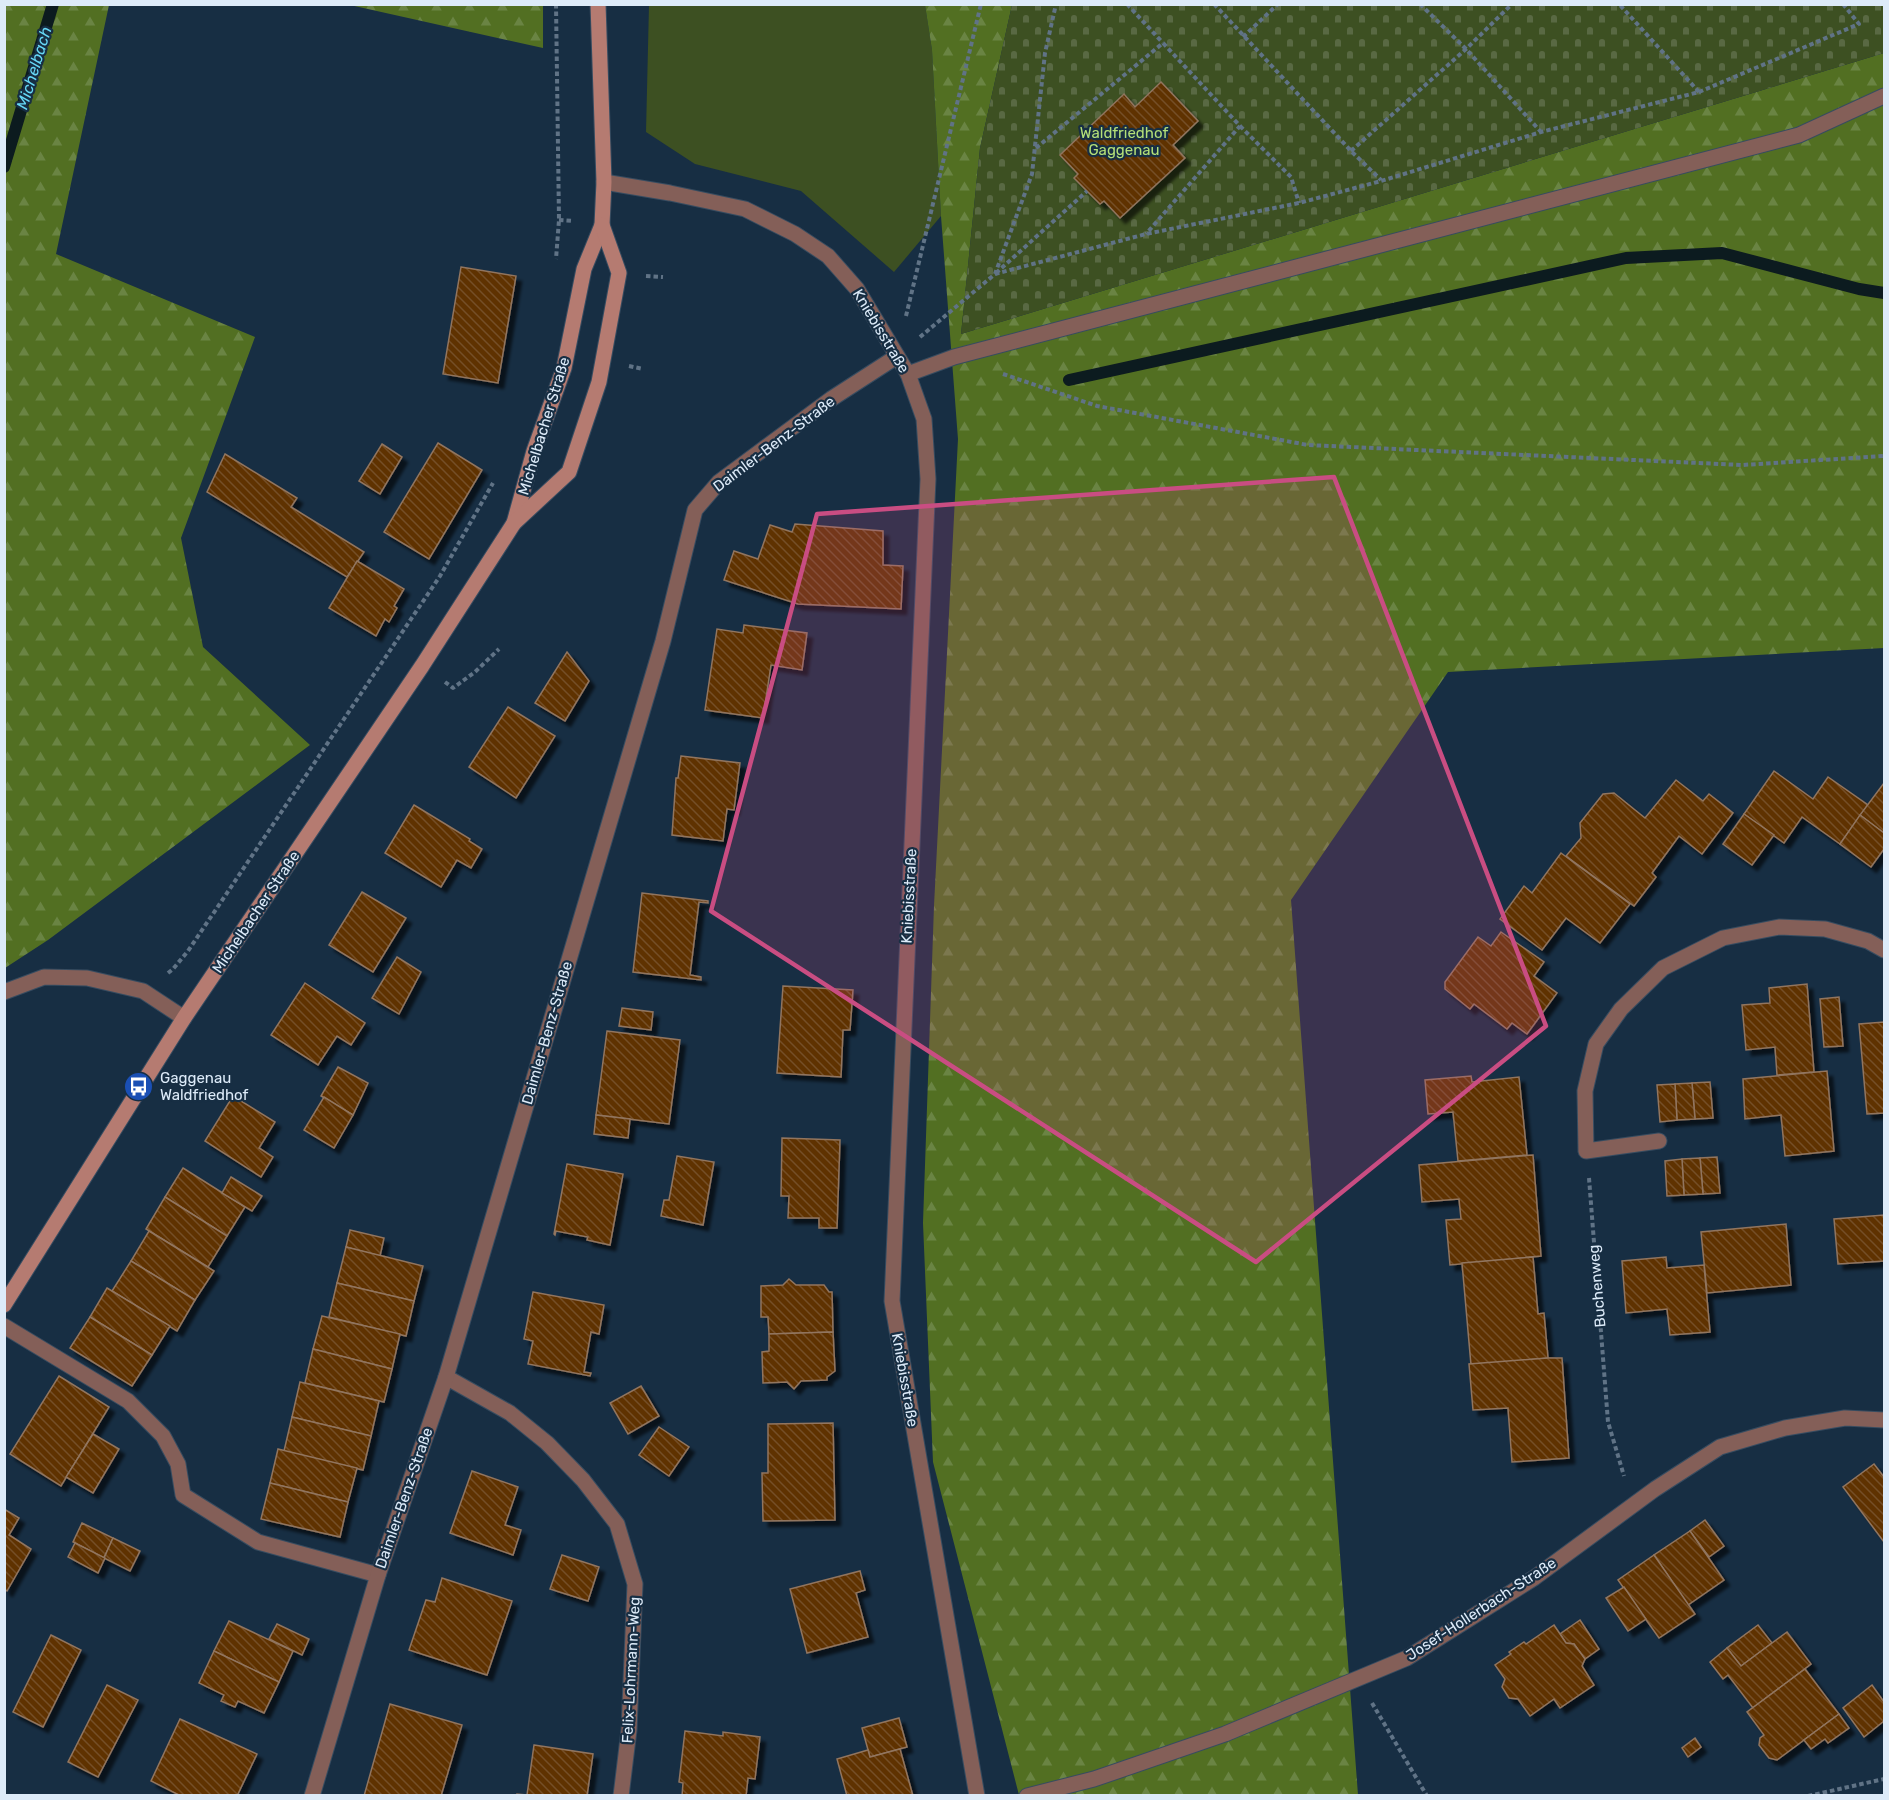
<svg xmlns="http://www.w3.org/2000/svg" width="1889" height="1800" font-family="Rubik,sans-serif">
  <style>
    .grass { fill: #3d5022 }
    .forest { fill: url(#forest-firs) }
    .cemetery { fill: url(#cemetery-stones) }
    .lines { fill: none; stroke-linecap: round; stroke-linejoin: round }
    .stream { stroke: #0c1b1f; stroke-width: 12 }
    .building { fill: url(#building-back-hatch); stroke: #91755f; stroke-width: 1.5; filter: url(#shadow) }
    .lane-casing { stroke: #374c60; stroke-width: 17 }
    .street-casing { stroke: #374c60; stroke-width: 17 }
    .secondary-casing { stroke: #374c60; stroke-width: 17 }
    .path { stroke: #607386; stroke-width: 4; stroke-dasharray: 4.5 3; stroke-linecap: butt }
    .lane { stroke: #845f58; stroke-width: 15 }
    .street { stroke: #845f58; stroke-width: 15 }
    .secondary { stroke: #b57b71; stroke-width: 15 }
    .marked { fill: #c94d82; fill-opacity: 0.2; stroke: #c94d82; stroke-width: 4.5; stroke-linejoin: round }
    .labels { text-anchor: middle; dominant-baseline: central; stroke-width: 4.5; stroke-linejoin: round; paint-order: stroke }
    .park-label { font-size: 15px; fill: #b4df78; stroke: #172e43 }
    .street-label { font-size: 15px; fill: #ddebf9; stroke: #172e43 }
    .poi-label { font-size: 15px; fill: #ddebf9; stroke: #172e43; text-anchor: start }
    .water-label { font-size: 16px; font-style: italic; fill: #66d8f6; stroke: #172e43 }
  </style>
  <defs>
    <pattern id="forest-firs" width="22" height="20" patternUnits="userSpaceOnUse" patternTransform="scale(1.5)"><rect width="22" height="20" fill="#526f22"/><path d="M5 1l3.5 6h-7zM16 11l3.5 6h-7z" fill="#6a8443"/></pattern>
    <pattern id="cemetery-stones" width="16" height="16" patternUnits="userSpaceOnUse" patternTransform="scale(1.5)"><rect width="16" height="16" fill="#3d5022"/><path d="M2 7V4a2 2 0 0 1 4 0v3zM10 15v-3a2 2 0 0 1 4 0v3z" fill="#596943"/></pattern>
    <pattern id="building-back-hatch" width="6" height="6" patternUnits="userSpaceOnUse" patternTransform="scale(1.5)"><rect width="6" height="6" fill="#5e3100"/><path d="M-1 5l2 2M0 0l6 6M5-1l2 2" fill="none" stroke="#754f26"/></pattern>
    <filter id="shadow"><feDropShadow dx="5.5" dy="5.5" stdDeviation="1.5" flood-color="#0009"/></filter>
  </defs>
  <rect width="100%" height="100%" fill="#172e43"/>
  <!-- grass -->
  <path class="grass" d="M649,5H925L932,50L941,216L894,272L801,191L695,164L646,132Z"/>
  <!-- forest -->
  <g class="forest">
    <path d="M5,4L109,5L56,254L255,337L181,538L203,647L310,745L48,940L5,968Z"/>
    <path d="M350,5H543V48Z"/>
    <path d="M925,5H1012L980,148L961,334L1884,53V648L1448,672L1291,900L1358,1795H1019L933,1462L923,1223L934,906L958,439L941,216L932,50Z"/>
  </g>
  <!-- cemetery -->
  <path class="cemetery" d="M1012,5H1884V53L961,334L980,148Z"/>
  <g class="lines">
    <!-- stream -->
    <g class="stream">
      <path d="M4,167L53,4"/>
      <path d="M1069,380L1626,258L1722,253L1859,289L1884,293"/>
    </g>
  </g>
  <!-- building -->
  <g class="building">
    <path d="M1161,82L1198,121L1173,145L1185,158L1120,218L1104,201L1100,204L1074,178L1078,174L1060,155L1124,94L1135,107Z"/>
    <path d="M461,267L516,276L498,383L443,374Z"/>
    <path d="M438,443L482,470L429,559L384,532Z"/>
    <path d="M382,444L402,457L380,494L359,481Z"/>
    <path d="M225,454L297,498L291,507L364,552L347,577L207,492Z"/>
    <path d="M795,524L883,531V565L903,566L901,609L798,604L724,580L734,551L758,559L770,525L792,532Z"/>
    <path d="M357,561L404,589L394,606L397,608L389,622L385,619L376,636L329,608Z"/>
    <path d="M744,625L807,633L802,670L771,665L763,718L705,710L717,629L743,633Z"/>
    <path d="M567,652L589,681L565,721L535,703Z"/>
    <path d="M508,707L555,736L516,798L469,767Z"/>
    <path d="M681,756L740,763L734,810L727,809L723,841L672,835L676,778H678Z"/>
    <path d="M1774,771L1813,799L1828,777L1868,805L1840,844L1802,817L1784,843L1744,814Z"/>
    <path d="M1676,780L1703,801L1709,794L1733,813L1702,854L1679,836L1652,873L1656,877L1634,906L1566,856L1581,838L1580,823L1603,794L1614,793L1645,818Z"/>
    <path d="M1884,783V833L1860,815Z"/>
    <path d="M414,805L470,839L469,841L482,849L471,868L457,860L441,887L385,853Z"/>
    <path d="M1744,814L1774,835L1752,865L1723,844Z"/>
    <path d="M1860,815L1884,833V849L1871,867L1840,844Z"/>
    <path d="M1561,853L1630,904L1600,943L1566,918L1542,950L1500,919L1524,886L1532,893Z"/>
    <path d="M362,892L406,918L373,972L329,945Z"/>
    <path d="M642,893L708,901V903L699,902L690,975L701,977V980L633,972Z"/>
    <path d="M1501,932L1544,962L1534,976L1557,993L1527,1034L1512,1023L1507,1029L1474,1004L1470,1009L1445,989V982L1478,937L1491,946Z"/>
    <path d="M397,957L421,972L399,1014L372,998Z"/>
    <path d="M305,983L365,1023L351,1045L337,1036L318,1065L271,1035Z"/>
    <path d="M1807,984L1814,1072L1777,1075L1775,1047L1746,1050L1742,1005L1770,1003L1769,988Z"/>
    <path d="M783,986L853,990L850,1030H843L841,1077L777,1073Z"/>
    <path d="M1839,997L1843,1046L1824,1047L1820,999Z"/>
    <path d="M622,1008L653,1012L651,1030L619,1026Z"/>
    <path d="M1884,1022V1113L1867,1114L1859,1024Z"/>
    <path d="M607,1031L680,1040L669,1124L596,1115Z"/>
    <path d="M338,1067L368,1083L353,1115L321,1096Z"/>
    <path d="M1827,1071L1834,1151L1785,1156L1781,1115L1745,1119L1743,1079Z"/>
    <path d="M1471,1076L1472,1082L1519,1077L1527,1155L1458,1161L1453,1112L1428,1114L1425,1080Z"/>
    <path d="M1710,1082L1713,1118L1695,1119L1692,1083Z"/>
    <path d="M1692,1083L1695,1119L1677,1120L1675,1084Z"/>
    <path d="M1675,1084L1677,1120L1660,1122L1657,1085Z"/>
    <path d="M233,1096L275,1122L259,1148L273,1157L261,1177L205,1141Z"/>
    <path d="M324,1097L353,1115L334,1148L304,1130Z"/>
    <path d="M596,1115L630,1119L628,1138L594,1134Z"/>
    <path d="M782,1138L840,1140L837,1228H819V1218H788L789,1196H781Z"/>
    <path d="M1533,1155L1541,1256L1450,1265L1446,1220L1461,1219L1459,1199L1422,1202L1419,1165Z"/>
    <path d="M677,1156L714,1162L703,1225L661,1216L664,1200H669Z"/>
    <path d="M1717,1157L1720,1193L1703,1194L1700,1158Z"/>
    <path d="M1700,1158L1703,1194L1684,1195L1682,1159Z"/>
    <path d="M1682,1159L1684,1195L1667,1196L1665,1161Z"/>
    <path d="M567,1164L623,1174L610,1245L587,1240L588,1237L556,1231L555,1235L554,1234Z"/>
    <path d="M183,1168L245,1207L227,1236L165,1197Z"/>
    <path d="M231,1177L262,1196L252,1211L222,1193Z"/>
    <path d="M165,1197L227,1236L208,1267L146,1229Z"/>
    <path d="M1884,1215V1261L1838,1264L1834,1219Z"/>
    <path d="M1786,1224L1791,1285L1707,1293L1701,1232Z"/>
    <path d="M350,1230L384,1238L380,1256L346,1247Z"/>
    <path d="M149,1231L214,1271L195,1300L131,1261Z"/>
    <path d="M346,1247L423,1266L414,1301L337,1283Z"/>
    <path d="M1533,1257L1538,1314L1544,1313L1548,1358L1471,1365L1462,1263Z"/>
    <path d="M1666,1257L1667,1268L1704,1265L1710,1332L1670,1335L1667,1309L1626,1313L1622,1261Z"/>
    <path d="M131,1261L195,1300L177,1331L112,1291Z"/>
    <path d="M789,1279L796,1285H824L829,1292H832L833,1332L769,1334L768,1317H761V1286L783,1285Z"/>
    <path d="M337,1283L414,1301L406,1336L329,1317Z"/>
    <path d="M107,1288L170,1326L152,1355L90,1317Z"/>
    <path d="M533,1292L604,1305L599,1334L591,1332L584,1372L591,1373L590,1376L528,1364L533,1341L524,1339Z"/>
    <path d="M322,1316L400,1334L392,1369L313,1349Z"/>
    <path d="M90,1317L152,1355L132,1386L70,1348Z"/>
    <path d="M833,1332L835,1371L827,1377V1380L801,1381L794,1389L787,1382L763,1383L762,1352L769,1351V1334Z"/>
    <path d="M313,1349L392,1369L384,1402L305,1383Z"/>
    <path d="M1548,1358H1562L1569,1458L1512,1462L1508,1408L1473,1410L1469,1364Z"/>
    <path d="M59,1376L109,1407L61,1486L10,1454Z"/>
    <path d="M300,1382L379,1401L371,1436L292,1417Z"/>
    <path d="M641,1386L659,1416L628,1434L610,1403Z"/>
    <path d="M292,1417L371,1436L363,1470L284,1451Z"/>
    <path d="M833,1423L835,1520L763,1521L762,1473H768V1424Z"/>
    <path d="M659,1427L689,1447L669,1476L639,1455Z"/>
    <path d="M93,1434L119,1449L93,1493L66,1477Z"/>
    <path d="M278,1449L357,1468L348,1502L270,1483Z"/>
    <path d="M1874,1464L1884,1477V1542L1843,1487Z"/>
    <path d="M472,1471L518,1487L505,1525L521,1530L513,1555L450,1533Z"/>
    <path d="M270,1483L348,1502L340,1537L261,1519Z"/>
    <path d="M4,1509L19,1518L9,1535L31,1549L7,1591L4,1589Z"/>
    <path d="M1705,1520L1724,1546L1709,1557L1690,1531Z"/>
    <path d="M82,1523L113,1538L104,1558L73,1542Z"/>
    <path d="M1690,1531L1724,1580L1688,1605L1654,1555Z"/>
    <path d="M113,1538L140,1551L130,1571L104,1558Z"/>
    <path d="M75,1543L105,1558L98,1573L68,1557Z"/>
    <path d="M562,1555L599,1567L588,1601L550,1589Z"/>
    <path d="M1654,1555L1695,1614L1659,1638L1618,1580Z"/>
    <path d="M860,1571L865,1590L856,1593L868,1637L807,1653L790,1589Z"/>
    <path d="M442,1578L512,1601L487,1675L409,1650L426,1600L435,1602Z"/>
    <path d="M1624,1587L1646,1619L1628,1631L1606,1598Z"/>
    <path d="M1580,1620L1599,1649L1585,1659L1574,1644L1566,1643L1560,1634Z"/>
    <path d="M229,1621L293,1651L279,1682L214,1651Z"/>
    <path d="M277,1624L309,1639L302,1655L269,1639Z"/>
    <path d="M1554,1625L1566,1643L1574,1644L1585,1659L1582,1666L1594,1685L1560,1708L1554,1699L1530,1716L1518,1699L1509,1698L1502,1687L1505,1679L1495,1665L1511,1654L1509,1652L1524,1642L1526,1644Z"/>
    <path d="M1758,1625L1772,1643L1741,1666L1727,1648Z"/>
    <path d="M1787,1632L1811,1664L1753,1708L1728,1675L1723,1679L1710,1662L1727,1648L1741,1666Z"/>
    <path d="M51,1635L81,1650L43,1727L13,1712Z"/>
    <path d="M214,1651L279,1682L264,1713L238,1701L235,1707L221,1701L224,1695L199,1683Z"/>
    <path d="M1805,1669L1839,1714L1777,1760L1769,1758L1759,1745L1760,1738L1764,1735L1747,1712Z"/>
    <path d="M107,1685L138,1700L98,1777L68,1762Z"/>
    <path d="M1872,1685L1884,1702V1721L1864,1737L1843,1708Z"/>
    <path d="M390,1704L462,1725L441,1796H364Z"/>
    <path d="M1839,1714L1849,1728L1828,1743L1825,1739L1811,1749L1804,1740Z"/>
    <path d="M899,1718L907,1747L870,1757L862,1728Z"/>
    <path d="M180,1719L257,1754L237,1796H181L151,1781Z"/>
    <path d="M685,1731L723,1736V1732L760,1737L755,1779L748,1778L746,1796H682L683,1783L679,1782Z"/>
    <path d="M1695,1738L1701,1747L1688,1757L1682,1748Z"/>
    <path d="M534,1745L593,1754L587,1796H517V1794L527,1795Z"/>
    <path d="M900,1749L913,1796H847L837,1759L868,1750L870,1757Z"/>
  </g>
  <g class="lines">
    <defs>
      <g id="lane">
        <path d="M4,992L44,977L87,978L143,991L184,1018"/>
        <path d="M4,1326L128,1401L163,1436L178,1464L183,1495L258,1542L378,1575"/>
      </g>
      <g id="street">
        <path d="M604,182L670,193L745,209L795,234L828,256L857,289L908,374L924,419L928,479L892,1301L977,1796"/>
        <path d="M908,374L954,357L1799,135L1884,96"/>
        <path d="M1659,1141L1586,1151L1585,1091L1596,1044L1621,1009L1663,968L1723,938L1779,927L1825,929L1868,941L1884,950"/>
        <path d="M446,1377L510,1413L547,1443L583,1480L617,1524L635,1584L629,1730L621,1796"/>
        <path d="M312,1796L378,1575L446,1377L663,641L695,510L719,482L831,399L896,357"/>
        <path d="M1027,1796L1094,1779L1225,1734L1407,1658L1534,1578L1655,1489L1720,1447L1785,1428L1845,1418L1884,1420"/>
      </g>
      <g id="secondary">
        <path d="M514,523L534,451L564,368L584,269L602,225L604,182L598,4"/>
        <path d="M4,1305L184,1018L422,666L514,523L569,472L599,382L619,273L602,225"/>
      </g>
    </defs>
    <!-- lane casing -->
    <use href="#lane" class="lane-casing"/>
    <!-- street casing -->
    <use href="#street" class="street-casing"/>
    <!-- secondary casing -->
    <use href="#secondary" class="secondary-casing"/>
    <!-- path -->
    <g class="path">
      <path d="M556,4L559,220L556,259"/>
      <path d="M1127,4L1163,43"/>
      <path d="M1214,4L1351,151L1381,180"/>
      <path d="M1420,4L1466,49L1541,132"/>
      <path d="M1243,37L1278,4"/>
      <path d="M1699,92L1859,24L1843,4"/>
      <path d="M1240,126L1291,177L1299,203"/>
      <path d="M1036,148L1163,43L1240,126L1146,234"/>
      <path d="M1351,151L1466,49L1512,4"/>
      <path d="M559,220L573,221"/>
      <path d="M996,273L1087,191"/>
      <path d="M995,274L1146,234L1299,203L1381,181L1541,132L1699,92L1619,4"/>
      <path d="M646,276L663,277"/>
      <path d="M906,316L981,4"/>
      <path d="M920,337L995,274L1032,174L1045,53L1056,4"/>
      <path d="M629,366L643,369"/>
      <path d="M1003,374L1097,406L1308,445L1742,465L1884,456"/>
      <path d="M445,682L453,688L475,672L499,649"/>
      <path d="M168,973L173,969L188,951L440,576L493,483"/>
      <path d="M1589,1178L1608,1422L1624,1476"/>
      <path d="M1372,1703L1427,1796"/>
      <path d="M1808,1796L1884,1779"/>
    </g>
    <!-- lane -->
    <use href="#lane" class="lane"/>
    <!-- street -->
    <use href="#street" class="street"/>
    <!-- secondary -->
    <use href="#secondary" class="secondary"/>
  </g>
  <!-- marked area -->
  <path class="marked" d="M1334,477L1546,1026L1256,1262L711,911L817,514Z"/>
  <!-- icons -->
  <defs>
    <symbol id="bus-disc" viewBox="-11 -11 22 22"><circle r="9.5" fill="#1a4fb4" stroke="#172e43"/><path d="M-5-6H5V4H4V6H2V4H-2V6H-4V4H-5ZM-3.5-4V0h7V-4ZM-3.5 1.2v1.5H-2V1.2ZM2 1.2v1.5H3.5V1.2Z" fill="#fff"/></symbol>
  </defs>
  <g fill-rule="evenodd">
    <use href="#bus-disc" x="122" y="1070" width="33" height="33"/>
  </g>
  <g class="labels">
    <!-- park labels -->
    <g class="park-label">
      <text x="1124" y="133">Waldfriedhof<tspan x="1124" dy="17">Gaggenau</tspan></text>
    </g>
    <!-- street labels -->
    <g class="street-label">
      <text transform="translate(881 331) rotate(59)">Kniebisstraße</text>
      <text transform="translate(544 426) rotate(-73)">Michelbacher Straße</text>
      <text transform="translate(774 444) rotate(-37)">Daimler-Benz-Straße</text>
      <text transform="translate(909 896) rotate(-87)">Kniebisstraße</text>
      <text transform="translate(256 912) rotate(-56)">Michelbacher Straße</text>
      <text transform="translate(547 1033) rotate(-74)">Daimler-Benz-Straße</text>
      <text transform="translate(1597 1286) rotate(-95)">Buchenweg</text>
      <text transform="translate(905 1380) rotate(80)">Kniebisstraße</text>
      <text transform="translate(404 1498) rotate(-71)">Daimler-Benz-Straße</text>
      <text transform="translate(1481 1609) rotate(-33)">Josef-Hollerbach-Straße</text>
      <text transform="translate(631 1670) rotate(-87)">Felix-Lohrmann-Weg</text>
    </g>
    <!-- poi labels -->
    <g class="poi-label">
      <text x="160" y="1078">Gaggenau<tspan x="160" dy="17">Waldfriedhof</tspan></text>
    </g>
    <!-- water labels -->
    <g class="water-label">
      <text transform="translate(34 68) rotate(-73)">Michelbach</text>
    </g>
  </g>
  <!-- border -->
  <rect width="1889" height="1800" fill="none" stroke="#ddebf9" stroke-width="12"/>
</svg>
